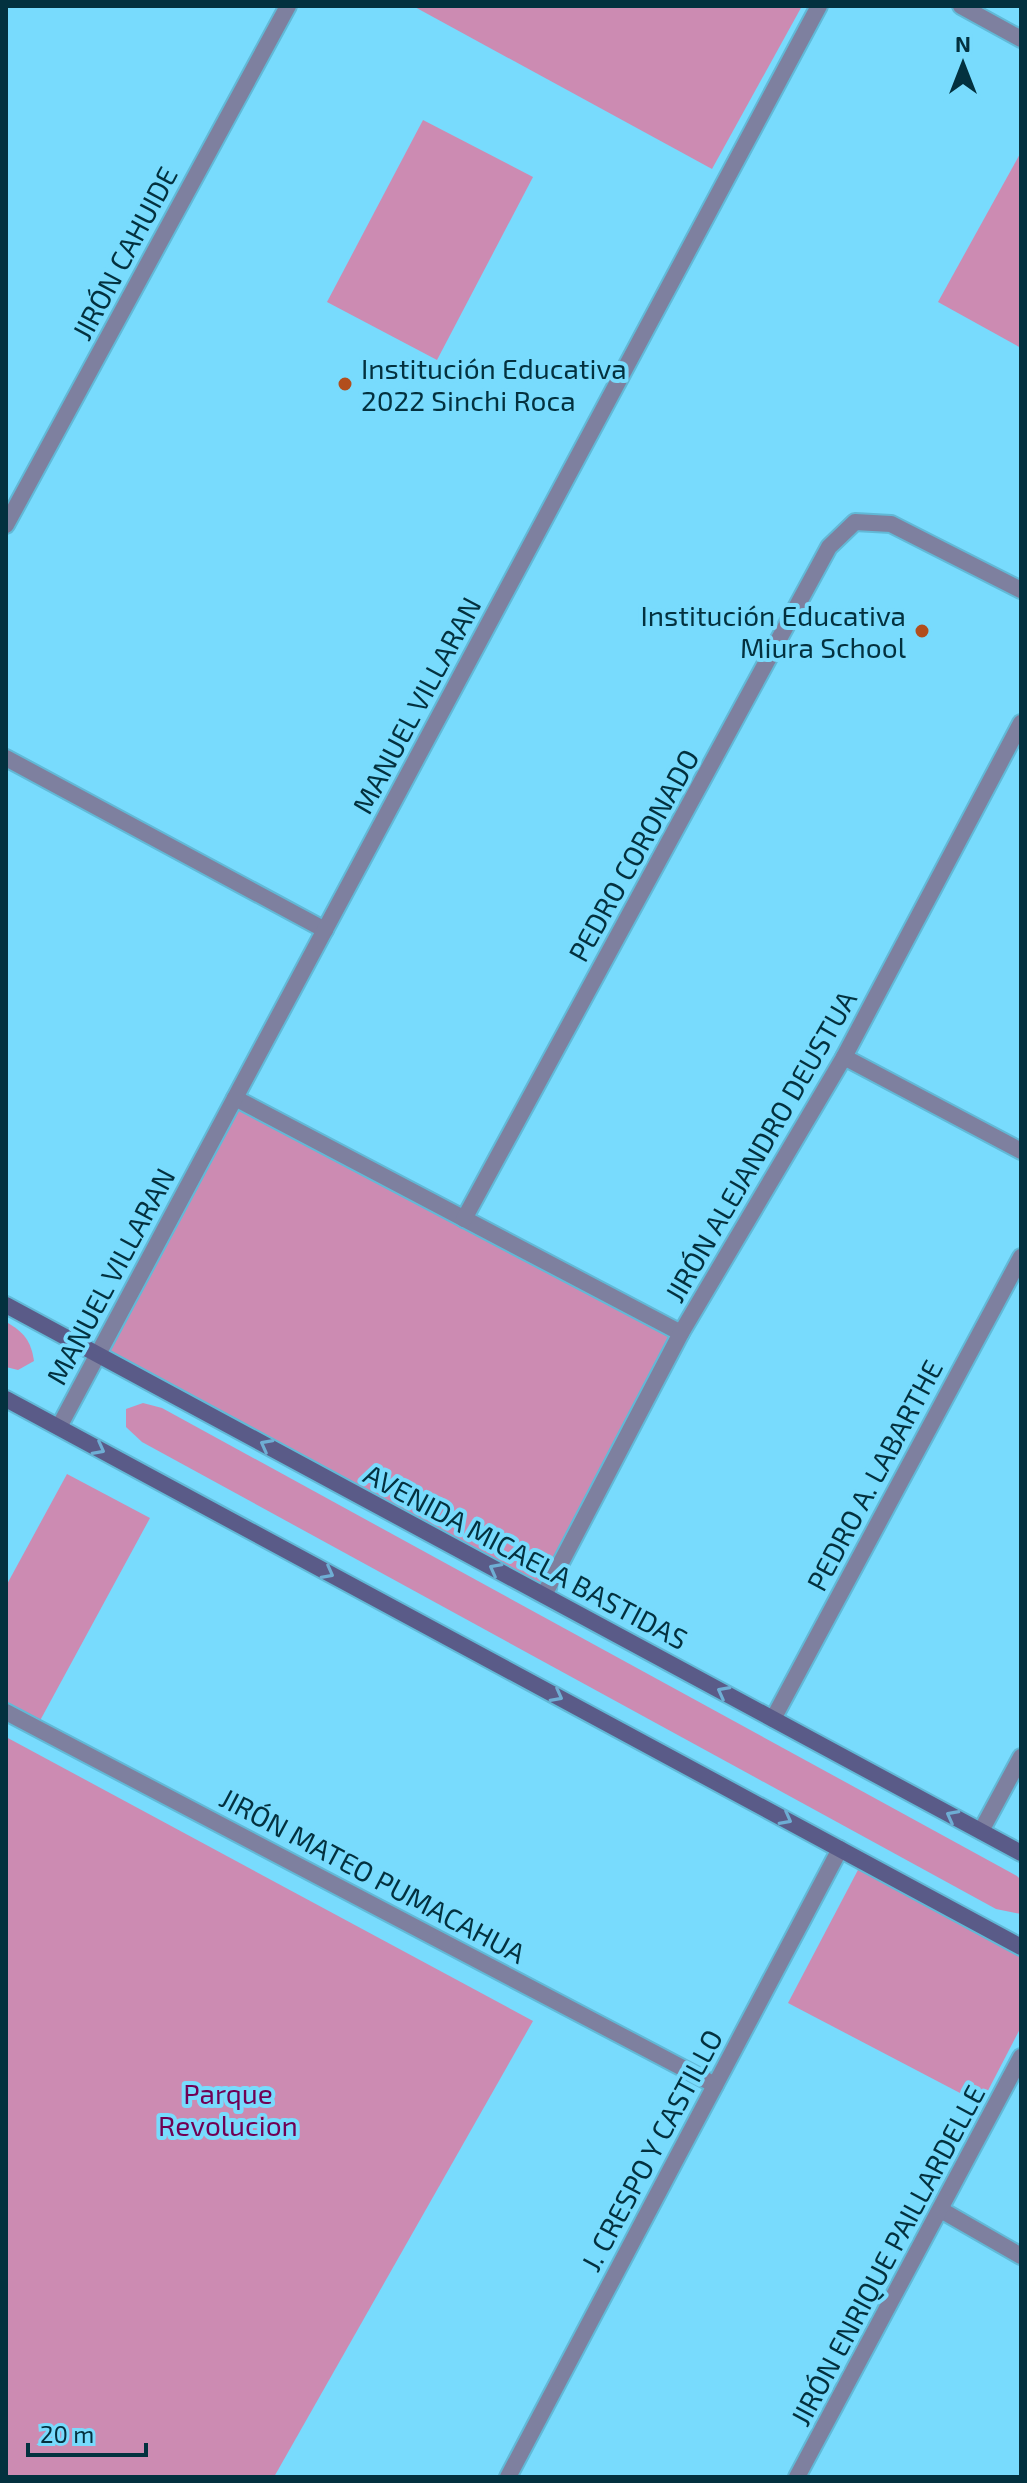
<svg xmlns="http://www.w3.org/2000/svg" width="1027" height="2483" font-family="'Exo 2',sans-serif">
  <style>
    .green { fill: #cc8bb2 }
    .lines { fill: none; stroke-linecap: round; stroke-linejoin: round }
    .minor-casing { stroke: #61b9d7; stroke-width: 20 }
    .tertiary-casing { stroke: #61b9d7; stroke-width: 20 }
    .secondary-casing { stroke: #61b9d7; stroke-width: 20 }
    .minor { stroke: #7e809f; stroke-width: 16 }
    .tertiary { stroke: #7e809f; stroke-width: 16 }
    .secondary { stroke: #5a5b88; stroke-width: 16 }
    .oneway { stroke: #6eaed4 }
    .poi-dot { fill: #b24e1d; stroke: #78dbfd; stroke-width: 3 }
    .labels { text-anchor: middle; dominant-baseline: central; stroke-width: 8; stroke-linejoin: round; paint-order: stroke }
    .street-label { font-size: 28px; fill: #03313f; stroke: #78dbfd }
    .poi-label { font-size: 28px; fill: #03313f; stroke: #78dbfd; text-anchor: start }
    .park-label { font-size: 28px; fill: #710054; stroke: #78dbfd }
  </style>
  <rect width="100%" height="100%" fill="#78dbfd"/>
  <!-- green -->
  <g class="green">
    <path d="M413,6H802L712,169Z"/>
    <path d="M423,120L533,177L437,360L327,302Z"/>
    <path d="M1021,152V348L938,302Z"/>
    <path d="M235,1098L681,1333L544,1595L98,1354Z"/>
    <path d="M6,1322C24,1332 31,1341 34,1361L18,1370L6,1367Z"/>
    <path d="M143,1403L162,1408L1017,1876L1021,1880V1914L996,1909L142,1442L126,1427V1409Z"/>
    <path d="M67,1474L150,1518L36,1728L6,1712V1586Z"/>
    <path d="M6,1737L533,2021L274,2477H6Z"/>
    <path d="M859,1868L1021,1952V2027L981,2104L788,2003Z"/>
  </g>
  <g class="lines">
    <defs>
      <g id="minor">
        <path d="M961,6L1021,39"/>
        <path d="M6,525L288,6"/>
        <path d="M6,758L325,930"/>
        <path d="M844,1057L1021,1151"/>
        <path d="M235,1098L681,1333"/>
        <path d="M464,1219L829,547L855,522L891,524L1021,590"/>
        <path d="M544,1595L681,1333L844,1057L1021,723"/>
        <path d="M6,1712L715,2085"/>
        <path d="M773,1719L1021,1257"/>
        <path d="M981,1831L1021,1757"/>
        <path d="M941,2210L1021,2256"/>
        <path d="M508,2477L840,1849"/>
      </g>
      <g id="tertiary">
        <path d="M59,1427L819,6"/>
        <path d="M797,2477L1021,2057"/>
      </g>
      <g id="secondary">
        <path d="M6,1305L1021,1853"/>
        <path d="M6,1399L1021,1947"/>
      </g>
    </defs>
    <!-- minor casing -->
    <use href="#minor" class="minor-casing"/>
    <!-- tertiary casing -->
    <use href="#tertiary" class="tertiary-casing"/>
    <!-- secondary casing -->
    <use href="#secondary" class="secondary-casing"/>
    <!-- minor -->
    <use href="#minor" class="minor"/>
    <!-- tertiary -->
    <use href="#tertiary" class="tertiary"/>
    <!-- secondary -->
    <use href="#secondary" class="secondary"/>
  </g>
  <!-- one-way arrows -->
  <defs><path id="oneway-chevron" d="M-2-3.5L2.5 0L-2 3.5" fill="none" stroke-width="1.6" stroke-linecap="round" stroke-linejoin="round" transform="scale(2)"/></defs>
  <g class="oneway">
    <use href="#oneway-chevron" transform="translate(266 1445) rotate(-152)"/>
    <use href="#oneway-chevron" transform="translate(99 1449) rotate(28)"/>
    <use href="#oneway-chevron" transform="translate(495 1569) rotate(-152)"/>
    <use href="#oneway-chevron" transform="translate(328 1573) rotate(28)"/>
    <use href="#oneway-chevron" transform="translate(723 1692) rotate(-152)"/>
    <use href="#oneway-chevron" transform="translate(557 1696) rotate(28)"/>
    <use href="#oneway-chevron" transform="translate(952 1816) rotate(-152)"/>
    <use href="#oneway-chevron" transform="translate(786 1819) rotate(28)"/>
  </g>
  <!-- markers -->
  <g class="poi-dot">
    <circle cx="345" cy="384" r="8"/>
    <circle cx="922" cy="631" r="8"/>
  </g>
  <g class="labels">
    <!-- street labels -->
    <g class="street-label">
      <text transform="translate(124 253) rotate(-62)">JIRÓN CAHUIDE</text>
      <text transform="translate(416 705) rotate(-62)">MANUEL VILLARAN</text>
      <text transform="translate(633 855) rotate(-61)">PEDRO CORONADO</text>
      <text transform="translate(760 1146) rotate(-60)">JIRÓN ALEJANDRO DEUSTUA</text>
      <text transform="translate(110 1276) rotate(-62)">MANUEL VILLARAN</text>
      <text transform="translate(874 1475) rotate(-62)">PEDRO A. LABARTHE</text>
      <text transform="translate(526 1556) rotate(28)">AVENIDA MICAELA BASTIDAS</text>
      <text transform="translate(373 1875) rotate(28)">JIRÓN MATEO PUMACAHUA</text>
      <text transform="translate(651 2150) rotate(-62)">J. CRESPO Y CASTILLO</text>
      <text transform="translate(887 2255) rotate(-62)">JIRÓN ENRIQUE PAILLARDELLE</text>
    </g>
    <!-- poi labels -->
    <g class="poi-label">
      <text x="361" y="368">Institución Educativa<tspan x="361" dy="32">2022 Sinchi Roca</tspan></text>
      <text x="906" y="615" text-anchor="end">Institución Educativa<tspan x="906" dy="32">Miura School</tspan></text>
    </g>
    <!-- park labels -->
    <g class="park-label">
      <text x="228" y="2093">Parque<tspan x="228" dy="32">Revolucion</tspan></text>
    </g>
  </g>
  <!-- border -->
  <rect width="1027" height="2483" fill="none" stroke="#03313f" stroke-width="16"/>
  <!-- north arrow -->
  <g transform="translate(963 64)" stroke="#78dbfd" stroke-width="6" paint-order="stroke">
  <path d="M0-6L14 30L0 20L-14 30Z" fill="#03313f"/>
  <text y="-12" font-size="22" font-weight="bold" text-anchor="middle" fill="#03313f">N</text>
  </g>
  <!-- scale -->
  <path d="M28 2443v12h118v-12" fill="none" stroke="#03313f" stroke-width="4"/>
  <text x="40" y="2443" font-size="24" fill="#03313f" stroke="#78dbfd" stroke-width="6" paint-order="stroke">20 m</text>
</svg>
